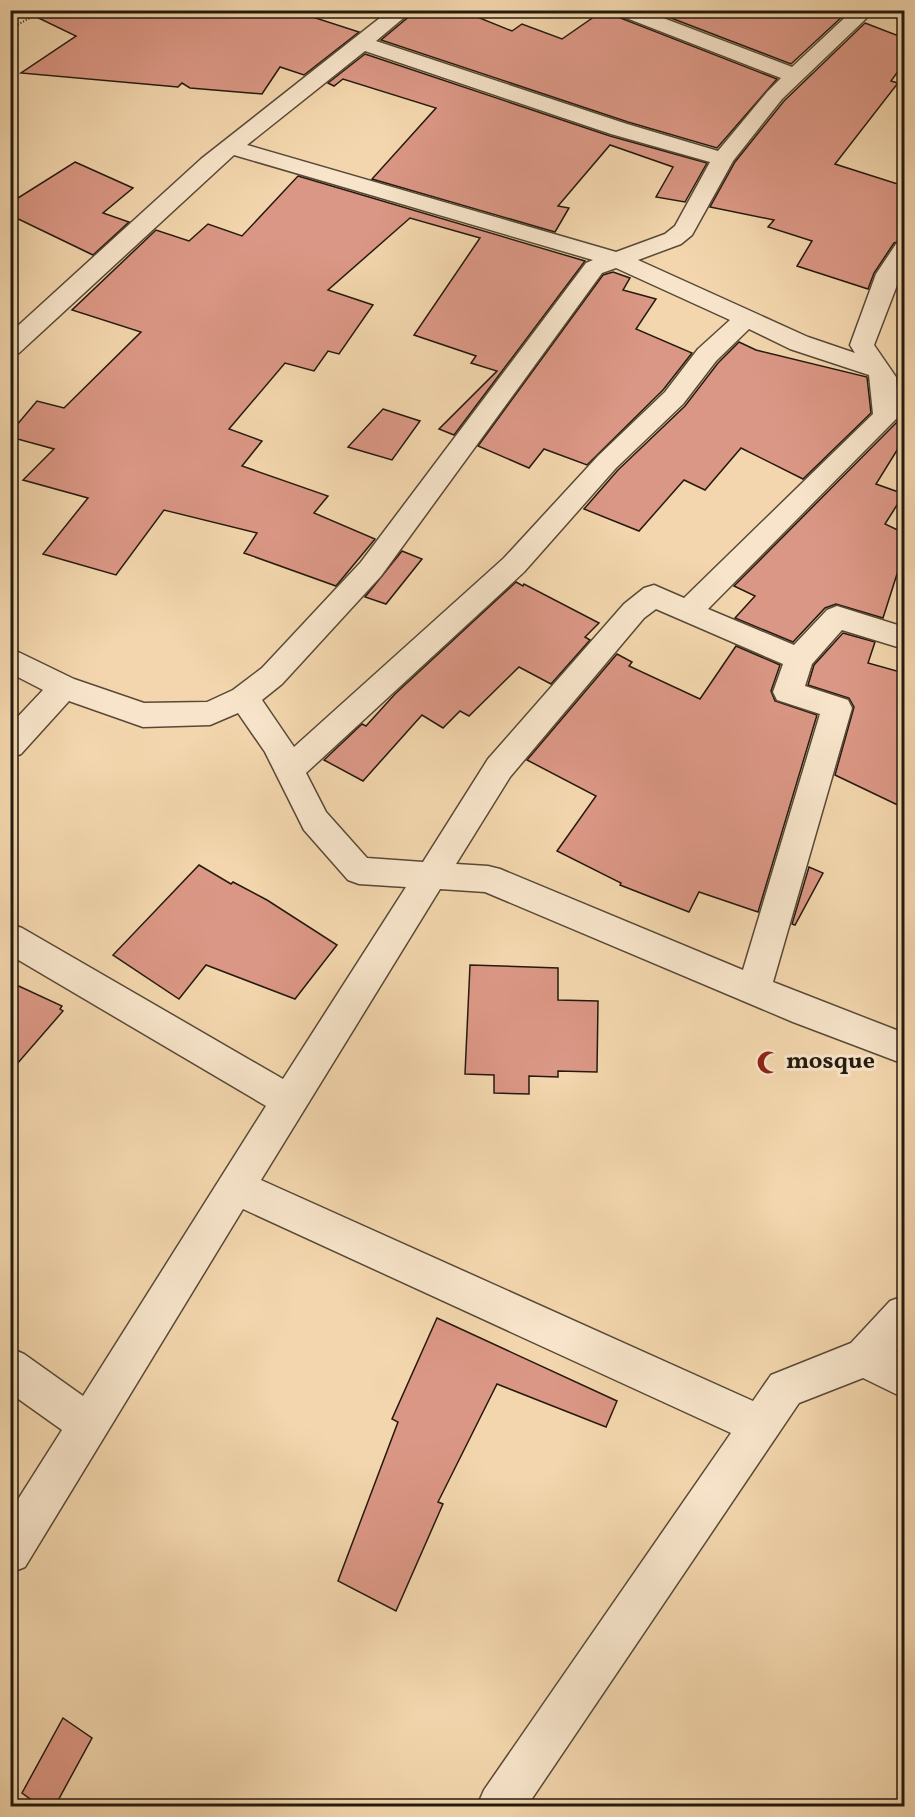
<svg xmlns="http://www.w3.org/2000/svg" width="915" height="1817" font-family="Vollkorn,serif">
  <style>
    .building { fill: #db9785; stroke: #241a0e; stroke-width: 1.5 }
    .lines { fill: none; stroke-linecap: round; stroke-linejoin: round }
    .minor-casing { stroke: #584936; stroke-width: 3 }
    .path { stroke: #241a0e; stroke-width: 2; stroke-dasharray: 1 2; stroke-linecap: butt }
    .minor { fill: #f7e4ca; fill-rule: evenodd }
    .labels { text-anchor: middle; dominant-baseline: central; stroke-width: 6; stroke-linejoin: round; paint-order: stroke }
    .poi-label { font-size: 24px; font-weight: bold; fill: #241a0e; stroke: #f7e4ca; text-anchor: start }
  </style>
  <rect width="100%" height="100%" fill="#f3d6ad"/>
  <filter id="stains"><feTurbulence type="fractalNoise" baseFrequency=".00333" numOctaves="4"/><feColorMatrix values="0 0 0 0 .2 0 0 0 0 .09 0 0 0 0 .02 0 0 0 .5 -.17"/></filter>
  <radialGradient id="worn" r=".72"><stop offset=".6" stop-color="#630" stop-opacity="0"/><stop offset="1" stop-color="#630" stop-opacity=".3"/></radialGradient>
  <!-- building -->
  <g class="building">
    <path d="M22,10H291L359,32L304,75L280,67L262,94L190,88L182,83L178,87L21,73L76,36Z"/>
    <path d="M417,10H460L512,31L522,24L562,39L604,10H611L615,16L777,79L717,148L628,122L381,40Z"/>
    <path d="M650,10H830L844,15L791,64Z"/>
    <path d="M865,23L904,38V63L891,81L898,83L835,164L904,186V240L894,243L874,273L868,289L797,266L812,241L768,227L774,220L710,207L735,162L784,101Z"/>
    <path d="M365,54L610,136L707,163L685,202L656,197L673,167L610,145L558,206L569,208L555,232L372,179L436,108L343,79L334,86L328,83Z"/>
    <path d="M75,162L133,188L103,213L129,222L93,255L10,215V203Z"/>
    <path d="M298,176L585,261L454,435L439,429L497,371L471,363L476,356L414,335L480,238L410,218L328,290L373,305L339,354L328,351L314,371L285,363L229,429L262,441L242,466L328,496L314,513L375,539L336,586L244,553L257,533L164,510L116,575L43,554L88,498L23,480L54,449L10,437V433L37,401L64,408L141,332L72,310L156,230L189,241L208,224L242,236Z"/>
    <path d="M613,272L630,278L623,290L656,299L636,329L692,353L663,390L587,465L544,449L529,468L478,446L603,275Z"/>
    <path d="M739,342L756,350L867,377L871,413L803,479L741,448L705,490L684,480L639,531L584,509L618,470L685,406L718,363Z"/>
    <path d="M899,385L904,386V439L876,484L904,494L885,524L904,533V575L898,571L883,618L836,604L825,608L793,642L735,618L755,596L734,586L901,418Z"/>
    <path d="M383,409L420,421L392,460L348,447Z"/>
    <path d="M402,551L422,559L386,604L365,597Z"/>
    <path d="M516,582L523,586L524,584L599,623L585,637L590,640L551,684L519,667L469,716L460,711L443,728L422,715L363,781L324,760L362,724L366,726L395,694Z"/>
    <path d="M843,633L875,642L868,663L904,673V808L835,775L854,707L849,698L808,685L814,665Z"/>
    <path d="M736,646L780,665L771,691L775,701L817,715L758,912L699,892L689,912L620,885L621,883L557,851L596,796L527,760L617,654L632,662L629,666L700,699Z"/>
    <path d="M199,865L231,884L233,882L267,900L337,945L295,999L206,965L179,999L113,955Z"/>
    <path d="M809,867L823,873L795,925L792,924Z"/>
    <path d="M470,965L558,968V1000L598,1001L597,1072L558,1071V1077L529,1076V1094L494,1093V1075L465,1074Z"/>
    <path d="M10,982L62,1006L60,1009L63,1011L10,1072Z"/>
    <path d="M437,1318L617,1401L606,1427L497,1384L438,1502L443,1504L396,1611L338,1581L398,1422L392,1419Z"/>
    <path d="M63,1718L92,1738L55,1806H40L22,1793Z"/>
  </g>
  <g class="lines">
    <defs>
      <g id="minor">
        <path d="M390,10H413L376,41L627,124L718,151L768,91L781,78L616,14L613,10H642L792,67L853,10H875L782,99L733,161L692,235L681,244L638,260L808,337L855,353L850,345L876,274L896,244L904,242V267L874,345L896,377L899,416L708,609L794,645L827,610L837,606L904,627V649L842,630L812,664L805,686L848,700L852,708L773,982L904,1033V1064L793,1022L485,892L440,889L261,1180L753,1401L771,1375L851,1343L890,1301L904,1296V1343L896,1352L904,1357V1398L863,1378L799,1403L527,1806H477L484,1790L731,1433L243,1209L25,1567L10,1573V1512L62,1430L10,1393V1348L24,1354L83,1396L266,1106L10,955V924L22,928L283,1079L406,887L359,884L348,880L304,830L265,752L238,713L210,725L143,727L69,701L21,754L10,758V725L43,690L10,673V648L74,679L144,703L207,702L233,690L262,668L361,562L586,263L593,260L234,155L19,353L10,355V333L201,159ZM365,51L611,134L710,162L675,226L665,234L616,252L247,145ZM616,268L730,320L698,349L665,392L598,456L504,558L294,747L262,700L282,684L381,576L602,273ZM749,329L790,349L869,375L873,414L684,598L654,585L644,588L624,604L488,759L423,862L367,858L326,812L306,773L524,572L616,468L683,404L716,361ZM656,609L783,664L773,692L777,700L820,714L743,970L500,869L488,866L456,864L510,777L644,618Z"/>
        <path d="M888,10H904V20L897,18Z"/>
      </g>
    </defs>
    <!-- minor casing -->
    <use href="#minor" class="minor-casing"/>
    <!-- path -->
    <path class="path" d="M10,29L44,10"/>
    <!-- minor -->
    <use href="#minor" class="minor"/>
  </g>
  <!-- icons -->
  <defs>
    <symbol id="mosque-bare" viewBox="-9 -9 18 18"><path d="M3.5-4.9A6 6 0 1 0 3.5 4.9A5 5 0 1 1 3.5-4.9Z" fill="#8f2418" stroke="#f7e4ca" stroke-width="2.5" paint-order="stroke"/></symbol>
  </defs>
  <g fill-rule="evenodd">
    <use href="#mosque-bare" x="752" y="1046" width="33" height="33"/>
  </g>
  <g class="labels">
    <!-- poi labels -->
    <g class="poi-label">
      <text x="786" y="1062">mosque</text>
    </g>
  </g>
  <!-- margin -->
  <rect width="915" height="1817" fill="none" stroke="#f3d6ad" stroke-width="36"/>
  <rect x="12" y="12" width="891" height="1793" fill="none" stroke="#241a0e" stroke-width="3"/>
  <rect x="18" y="18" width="879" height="1781" fill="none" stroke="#241a0e" stroke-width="1.5"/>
  <rect width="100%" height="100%" filter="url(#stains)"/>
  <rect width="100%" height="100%" fill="url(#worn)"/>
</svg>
